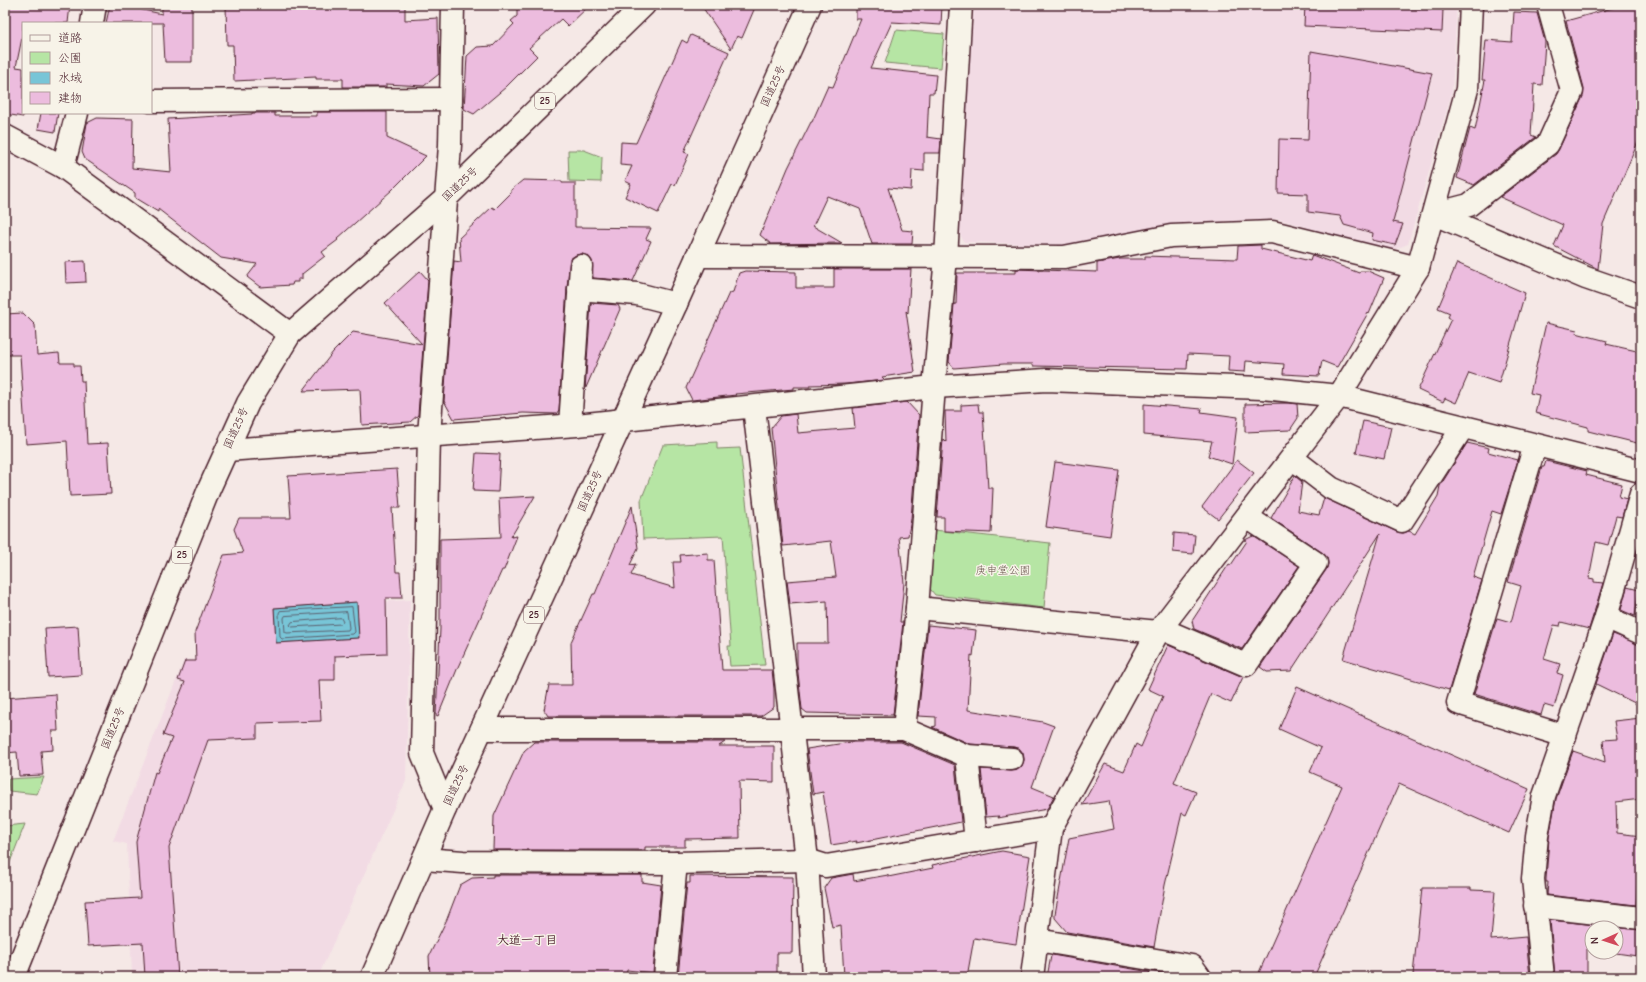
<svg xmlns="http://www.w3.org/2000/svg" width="1646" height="982" font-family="'Comic Neue','Klee One',sans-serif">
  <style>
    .built { fill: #f2dbe4 }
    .green { fill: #b6e5a4; stroke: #808268 }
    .water { fill: #78c5d7; stroke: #668392 }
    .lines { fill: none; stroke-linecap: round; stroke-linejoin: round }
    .shore { stroke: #5c6170; stroke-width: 1 }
    .building { fill: #ecbcde; stroke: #4a1f2b; fill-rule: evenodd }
    .minor-casing { stroke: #4a1f2b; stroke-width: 25 }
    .highway-casing { stroke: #4a1f2b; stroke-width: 25 }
    .minor { stroke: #f7f3e8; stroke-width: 22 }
    .highway { stroke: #f7f3e8; stroke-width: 22 }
    .labels { text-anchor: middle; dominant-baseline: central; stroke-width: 3; stroke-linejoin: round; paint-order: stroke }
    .shield { fill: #f7f3e8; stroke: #7e5f64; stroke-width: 1 }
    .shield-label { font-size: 10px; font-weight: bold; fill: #4a1f2b }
    .street-label { font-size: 11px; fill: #4a1f2b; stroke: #f7f3e8 }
    .park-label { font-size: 11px; fill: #655049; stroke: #f7f3e8 }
    .neighbourhood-label { font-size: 12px; font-weight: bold; fill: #4a1f2b; stroke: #f7f3e8 }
  </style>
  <rect width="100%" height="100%" fill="#f5e8e6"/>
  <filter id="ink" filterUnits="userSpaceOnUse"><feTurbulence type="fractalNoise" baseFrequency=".025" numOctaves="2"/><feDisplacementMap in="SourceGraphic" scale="8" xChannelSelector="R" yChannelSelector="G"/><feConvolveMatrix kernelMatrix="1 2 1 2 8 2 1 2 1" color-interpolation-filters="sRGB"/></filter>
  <g filter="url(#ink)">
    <!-- built -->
    <g class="built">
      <path d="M974,5H1457L1452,92L1408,244L1390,251L1278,219L1169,224L1065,245L964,242L958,231Z"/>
      <path d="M260,574L378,602L410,600L406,781L318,977H132L127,844L113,841L184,660L228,657Z"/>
    </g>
    <!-- green -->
    <g class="green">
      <path d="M896,30L944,34L941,68L885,63Z"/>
      <path d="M568,150H584L602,157L601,182L569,181Z"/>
      <path d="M717,442V449L740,448L765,665L730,666L728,646H731L723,536L643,539L641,500L663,445Z"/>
      <path d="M934,530L1050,543L1044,608L935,595L927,585Z"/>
      <path d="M44,777L37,794L9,791L8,779Z"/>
      <path d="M25,824L5,875V826Z"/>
    </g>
    <!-- water -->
    <g class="water">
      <path d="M1351,5H1435V9L1351,8Z"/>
      <path d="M357,602L359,638L276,643L274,608Z"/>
    </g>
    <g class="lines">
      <!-- shore -->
      <g class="shore">
        <path d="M352,607L355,632L353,634L282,639L280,637L279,613L280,611Z"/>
        <path d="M347,612L349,628L348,630L287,633L285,632L284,618L285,616Z"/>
        <path d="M341,618L343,622L341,624L292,627L290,625L292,622Z"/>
      </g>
    </g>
    <!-- building -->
    <g class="building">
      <path d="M5,5H70L68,23H23V33L16,67L23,68V117L5,114Z"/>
      <path d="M110,5H119L162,14V5H192V62H165L163,23H106Z"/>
      <path d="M226,5H405V20L438,18L439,74L424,86L386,84V87H343V79H316V77L234,81L233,45H227Z"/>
      <path d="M517,5H590L568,26L561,19L529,48L537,56L506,87L474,114L464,109L467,56L477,47L493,46L514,24L511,21L517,16Z"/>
      <path d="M701,5H756L742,38L737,36L731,49Z"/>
      <path d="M856,5H942L941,25L892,22L871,68L936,75L934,93H929L927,137L941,139L940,153H924V171L912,170L911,190L888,188L902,230L913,231L912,244H872L860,209L827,196L813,226L842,243L771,244L760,235L788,168L811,122H812L828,86L833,87L861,19H856Z"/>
      <path d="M1305,5H1351V8L1443,9L1442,32L1304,26Z"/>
      <path d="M1623,5H1641V135L1603,224L1598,269L1554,246L1563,225L1500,197L1556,154L1559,149L1583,96L1584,88L1566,21Z"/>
      <path d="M1514,12L1537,13L1545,42L1542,85L1534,84L1531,135L1536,137L1474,185L1457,178L1470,128L1475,130L1485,80H1482L1486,40L1512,42Z"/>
      <path d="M691,35L729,52L684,152L689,154L675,185L672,184L658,213L625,197L631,184L625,181L632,166L620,165L621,142L636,143L682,40L687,43Z"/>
      <path d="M1311,51L1432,73L1393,222L1403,224L1395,245L1372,240L1373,233L1344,225L1340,216L1308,212V194L1278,193L1279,139L1308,140Z"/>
      <path d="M317,112H387V138L426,156L392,190L337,239L338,240L322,252L325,256L302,274V279H298V282H293L292,285L260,287L247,277L257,264L221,258L158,209V212L135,198V193L85,159L82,152L87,123L97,118L133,119L132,168L171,172L168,119L252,114V113H275V116H317Z"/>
      <path d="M41,113H58L55,132L38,129Z"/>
      <path d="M523,180L562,181V183H575V227L651,228L646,239L651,241L633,281L593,278L592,261L588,256L582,254L576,255L570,259L567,288L559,410L556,414L523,413L454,419L444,401L454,261L461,262L459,238L492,207L495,209L511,193V190Z"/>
      <path d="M1261,245V249L1310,261L1312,255L1359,273L1360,271H1368L1384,278L1369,314L1368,313L1337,367L1322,361L1319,376L1283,374L1284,364L1246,361L1245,372L1228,371L1229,356L1188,354L1187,369L1033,366V364H1004L954,368L949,362L954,304H956L957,273H1016V269L1097,272V263L1120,259H1145V256L1237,259L1238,246Z"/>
      <path d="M85,261L86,282L66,283L65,262Z"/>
      <path d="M1457,263L1525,293L1499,383L1469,373L1456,403L1445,398L1443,402L1418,390L1451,319L1448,317L1450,313L1438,308Z"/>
      <path d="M834,269H911L908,313L906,311L915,372L882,377L885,380L846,384L810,385V387H794V389L735,394L736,395L692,400L686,388L729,293L733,292L739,273L745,271L796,272V288H834Z"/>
      <path d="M420,271L428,280L418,415L410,422L362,425L360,389L303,391L333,352L353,332L422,344L385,303Z"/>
      <path d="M591,303L618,305L620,309L585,390Z"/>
      <path d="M23,313L35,325L37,355L59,353L60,363H74V366H80L81,381H84L87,444L108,443L111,494L70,496L67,441L26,444L20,355H5V314Z"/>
      <path d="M1546,323L1577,330L1576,333L1607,341L1606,344L1641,352V444L1588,431V427L1535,413L1539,395L1530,393Z"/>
      <path d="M907,402L919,415L911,519L908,536L899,537L904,583L900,622H903L893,715L807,713L802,709L797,664V643H828L827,601L790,604L787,581L836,577L831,541L783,546L771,428L781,416L796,414L798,433L855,428L853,408Z"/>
      <path d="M1288,403L1297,404L1298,418L1290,430L1245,432V404Z"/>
      <path d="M978,404L979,412H983L988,488H993L991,533L944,531V517H937L943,439L946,442L945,411H961V405Z"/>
      <path d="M1144,404L1202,409L1201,412L1238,417L1232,464L1208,456L1212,441L1144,435Z"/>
      <path d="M1363,421L1391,427L1384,459L1356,453Z"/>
      <path d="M1467,443L1489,448L1488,452L1518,460L1501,514L1492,511L1473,577L1482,580L1449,690L1343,659L1380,534L1291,671L1267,672L1260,667L1326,570L1328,564L1327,558L1323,553L1271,518L1295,476L1302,482L1298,511L1319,515L1324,498L1397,532L1403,533L1409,531L1415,534L1438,496L1440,486Z"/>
      <path d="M476,453L500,454L498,492L473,491Z"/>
      <path d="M1237,460L1254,473L1218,519L1202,507Z"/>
      <path d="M1546,461L1587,471L1586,475L1622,484L1619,497L1627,499L1622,517L1616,516L1608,545L1596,542L1589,578L1594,579V582L1603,583L1589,629L1561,622L1560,626L1554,625L1544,659L1560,664L1557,673L1563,675L1554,708L1544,705L1541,715L1474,694L1497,618L1511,622L1521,586L1508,582L1542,467H1544Z"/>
      <path d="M1055,462L1119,470L1110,536L1046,527Z"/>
      <path d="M397,469L400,508H392L396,572H400L402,598H386L387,654L335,656V680H319L321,721L257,723V738L208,740L169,848L178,977H145L143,943L88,946L85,901L140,898L136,842L155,772L157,773L172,738L163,735L185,682L178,680L185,661H196L195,632L224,555L243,553L234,529L239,518H291L288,476ZM357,602L359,638L276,643L274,608Z"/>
      <path d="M535,496L511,537L517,536L504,570H502L458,667L438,716L436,715L440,629V539L501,537L499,498Z"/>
      <path d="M632,506L638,548L630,565L636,564L631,575L675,588L673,562H681L680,555L708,553V560H714L722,670H772L774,689V707L761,716H548L544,710L549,685H572L571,642L593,594H595Z"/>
      <path d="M1174,533L1195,535L1193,554L1173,552Z"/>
      <path d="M1253,536L1299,566L1242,649L1194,629L1192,621L1229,564L1231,565L1247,541L1245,540Z"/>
      <path d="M1627,587L1639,590L1635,616L1621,610Z"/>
      <path d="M928,625L976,630L973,656L971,655L968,710L1043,722L1054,726L1032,787L1054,796L1047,809L998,818L999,816L986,817L981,769L1011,771L1017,770L1022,766L1024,760L1023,753L1019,748L1013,747L970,744L932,727L936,726V717L918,716Z"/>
      <path d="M78,626L81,675L48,677L45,628Z"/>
      <path d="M1613,634L1641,645V706L1596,684Z"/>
      <path d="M1168,645L1243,677L1231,703L1211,694L1174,783L1196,792L1186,815L1182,813L1165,885L1154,947L1067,932L1055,918V914L1069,838L1114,829L1109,801L1082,805L1105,764L1124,771L1136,744L1141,747L1163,696L1148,689Z"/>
      <path d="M1297,687L1529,789L1509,833L1399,784L1314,977H1257L1342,786L1310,772L1321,748L1279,729Z"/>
      <path d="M56,694L58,731H52L53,750L41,751L43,775L19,776L17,752L5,753V698Z"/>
      <path d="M1641,718V799L1616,802L1617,833L1641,836L1636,905L1547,895L1548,882H1546V879L1549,838L1556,799L1573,751L1605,762L1603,740L1617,739L1614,721Z"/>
      <path d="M534,742H725L719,746H774V782L739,781L740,838L685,839V847H645V850H493L494,816L524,751Z"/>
      <path d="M851,742H901L955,765L961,822L856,843L857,841L831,845L823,792L813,794L807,749Z"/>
      <path d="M1002,851L1030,856L1016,944L974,938L967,977H844L841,925L832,927L824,888L831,878L853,874L854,881L888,875V877L933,868L932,865Z"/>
      <path d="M493,875H642V882L661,885L653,973L627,970L626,977H430L429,956L447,919L460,885L472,878L493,877Z"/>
      <path d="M690,876L793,877L792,953H777V977H678L687,883H690Z"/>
      <path d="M1422,888H1471V890L1495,891L1491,940L1526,937L1530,977H1430L1413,975Z"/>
      <path d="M1550,920L1640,930L1637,956L1609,952H1616V928H1592V950L1587,949V977H1555Z"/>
      <path d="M1052,955L1150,972L1149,977H1047L1051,956Z"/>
    </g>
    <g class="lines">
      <defs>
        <g id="minor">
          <path d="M92,23L95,5"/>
          <path d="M151,101L451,99"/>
          <path d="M5,136L63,167L290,334"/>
          <path d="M63,167L77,113"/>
          <path d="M1434,214L1469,205L1548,144L1572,91L1548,5"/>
          <path d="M1434,214L1586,278L1641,297"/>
          <path d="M697,256L1064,257L1171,236L1272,232L1418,268"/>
          <path d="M579,289L637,294L676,304"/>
          <path d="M754,407L807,860L814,977"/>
          <path d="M570,425L581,266"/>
          <path d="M1535,445L1458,703L1565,736"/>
          <path d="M227,450L577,425L934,387L1046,380L1262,388L1339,396L1641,471"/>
          <path d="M1292,458L1331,488L1402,521L1463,427"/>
          <path d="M917,608L1158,632"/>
          <path d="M1606,617L1641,633"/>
          <path d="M1162,629L1246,665L1316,563L1247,517"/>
          <path d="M482,729H904L967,756L976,841"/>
          <path d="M904,729L917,608L934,387L946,257L961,5"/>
          <path d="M967,756L1012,759"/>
          <path d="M445,809L422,753L429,436L450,145L453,5"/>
          <path d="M424,859L463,862L676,863L807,860L826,866L1051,828"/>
          <path d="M1535,906L1641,918"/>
          <path d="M1037,940L1192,966L1200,977"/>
          <path d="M665,977L676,863"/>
          <path d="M1032,977L1051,828L1158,632L1339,396L1418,268L1467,89L1471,5"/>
          <path d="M1543,977L1533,879L1537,836L1544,796L1606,617L1641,494"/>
        </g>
        <g id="highway">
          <path d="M14,977L209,489L248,403L290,334L446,198L644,5"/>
          <path d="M372,977L445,809L676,304L810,5"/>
        </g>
      </defs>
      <!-- minor casing -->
      <use href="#minor" class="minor-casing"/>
      <!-- highway casing -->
      <use href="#highway" class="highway-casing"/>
      <!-- minor -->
      <use href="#minor" class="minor"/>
      <!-- highway -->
      <use href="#highway" class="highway"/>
    </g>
  </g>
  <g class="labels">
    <!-- shield labels -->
    <g class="shield">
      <rect x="535" y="93" width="20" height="16" rx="3"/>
      <rect x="172" y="547" width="20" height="16" rx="3"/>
      <rect x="524" y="607" width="20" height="16" rx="3"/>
    </g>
    <g class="shield-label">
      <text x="545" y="101">25</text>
      <text x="182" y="555">25</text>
      <text x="534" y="615">25</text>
    </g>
    <!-- street labels -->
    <g class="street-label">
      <text transform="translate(773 86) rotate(-66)">国道25号</text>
      <text transform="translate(460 184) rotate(-44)">国道25号</text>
      <text transform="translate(236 428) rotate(-66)">国道25号</text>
      <text transform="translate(590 491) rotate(-66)">国道25号</text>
      <text transform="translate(113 728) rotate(-68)">国道25号</text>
      <text transform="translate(456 785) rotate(-65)">国道25号</text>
    </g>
    <!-- park labels -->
    <g class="park-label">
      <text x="1003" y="570">庚申堂公園</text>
    </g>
    <!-- neighbourhood labels -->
    <g class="neighbourhood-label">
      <text x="527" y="940">大道一丁目</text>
    </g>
  </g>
  <!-- margin -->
  <rect width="1646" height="982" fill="none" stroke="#f7f3e8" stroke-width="20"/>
  <rect x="10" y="10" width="1626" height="962" fill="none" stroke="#4a1f2b" stroke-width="1.5" filter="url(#ink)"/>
  <!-- legend -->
  <rect x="22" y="22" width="130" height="92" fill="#f7f3e8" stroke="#b29e9c"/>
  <rect x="30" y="35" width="20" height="6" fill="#f7f3e8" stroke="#b29e9c"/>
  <text x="58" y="42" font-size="12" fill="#4a1f2b">道路</text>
  <rect x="30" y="52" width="20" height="12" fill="#b6e5a4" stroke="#b29e9c"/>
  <text x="58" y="62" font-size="12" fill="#4a1f2b">公園</text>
  <rect x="30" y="72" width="20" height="12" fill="#78c5d7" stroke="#b29e9c"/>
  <text x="58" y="82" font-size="12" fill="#4a1f2b">水域</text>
  <rect x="30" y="92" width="20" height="12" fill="#ecbcde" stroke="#b29e9c"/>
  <text x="58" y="102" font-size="12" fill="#4a1f2b">建物</text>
  <!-- north arrow -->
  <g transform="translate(1604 940) rotate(267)"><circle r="19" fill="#f7f3e8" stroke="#b29e9c"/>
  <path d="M0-3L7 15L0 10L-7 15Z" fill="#d1495b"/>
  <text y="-6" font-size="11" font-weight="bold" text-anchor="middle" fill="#4a1f2b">N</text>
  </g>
</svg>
